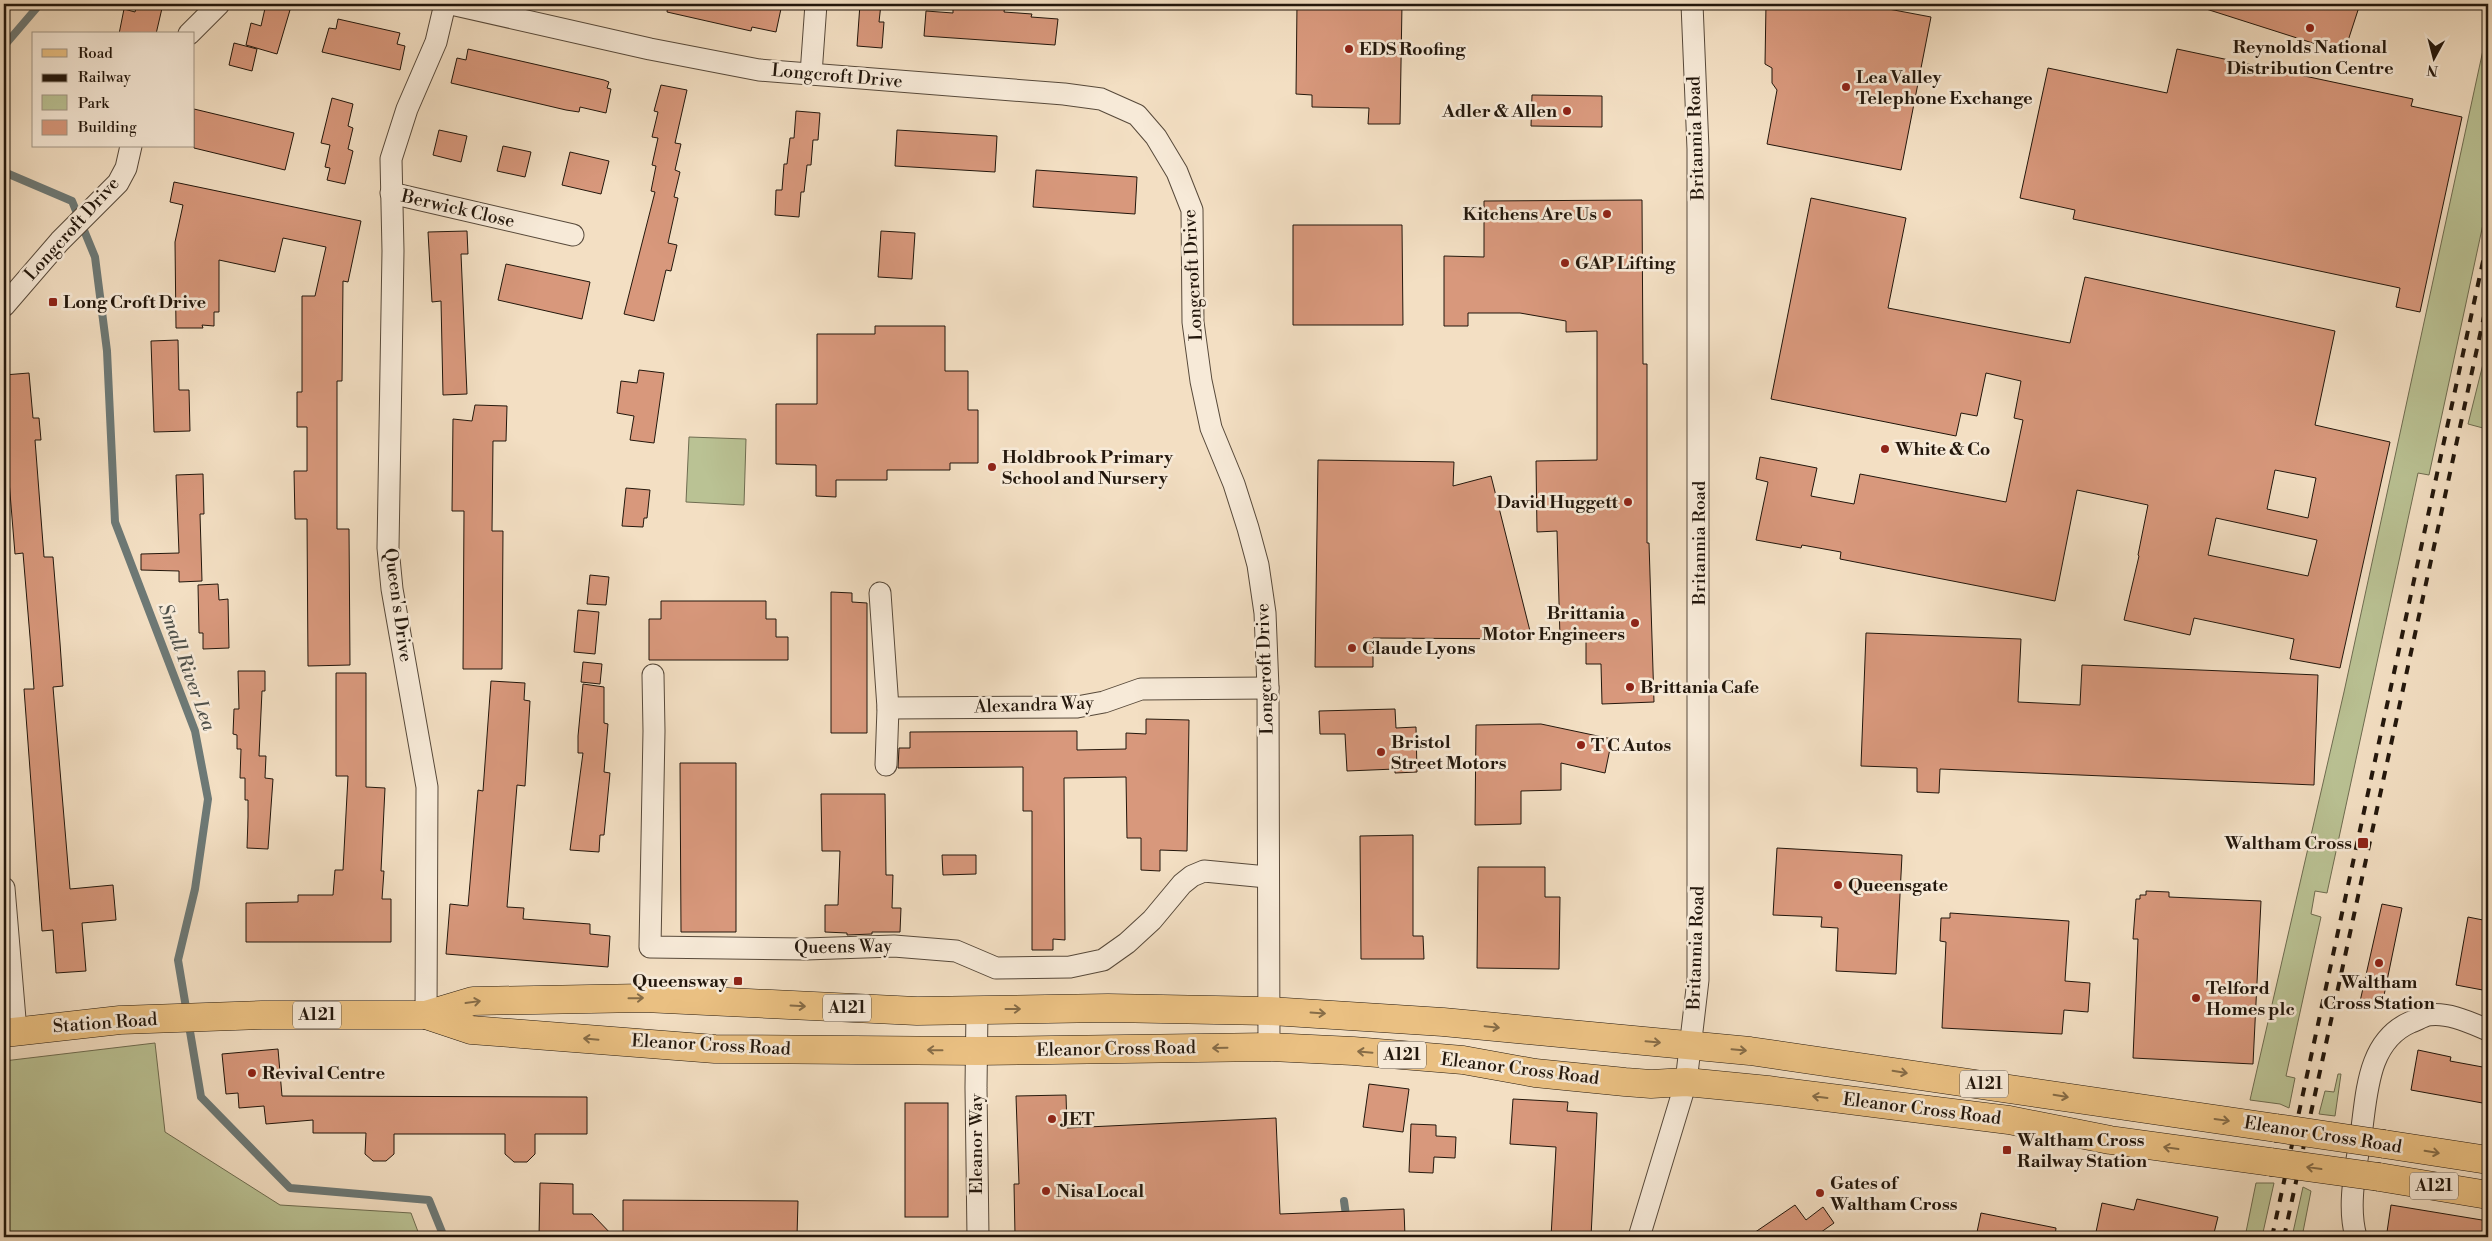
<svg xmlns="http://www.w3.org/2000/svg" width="2492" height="1241" font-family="'Libre Bodoni',serif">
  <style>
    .green { fill: #bac294; stroke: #6e6c50 }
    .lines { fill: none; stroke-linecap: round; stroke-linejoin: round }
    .stream { stroke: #6d7976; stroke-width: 8 }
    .building { fill: #d8987c; stroke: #23170c; fill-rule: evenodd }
    .street-casing { stroke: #57493a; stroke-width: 23 }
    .primary-casing { stroke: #23170c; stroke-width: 29 }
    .street { stroke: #f7ead8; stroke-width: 21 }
    .primary { stroke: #eac082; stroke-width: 28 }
    .rail { stroke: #23170c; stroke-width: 4; stroke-dasharray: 9 9; stroke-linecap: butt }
    .primary-bridge-casing { stroke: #23170c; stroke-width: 29; stroke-linecap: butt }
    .primary-bridge { stroke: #eac082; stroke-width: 28 }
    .oneway { stroke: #866c47 }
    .poi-dot { fill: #8f2418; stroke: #f7ead8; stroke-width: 2 }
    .labels { text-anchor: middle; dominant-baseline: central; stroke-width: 5; stroke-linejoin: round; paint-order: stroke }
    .shield { fill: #f7ead8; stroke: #635649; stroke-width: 1 }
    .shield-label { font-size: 16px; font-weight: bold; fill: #23170c }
    .poi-label { font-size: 18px; font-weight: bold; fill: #23170c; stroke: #f7ead8; text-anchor: start }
    .street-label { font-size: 18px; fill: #23170c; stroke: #f7ead8 }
    .water-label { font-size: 19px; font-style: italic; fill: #4e504a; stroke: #f7ead8 }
  </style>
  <rect width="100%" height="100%" fill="#f3dfc3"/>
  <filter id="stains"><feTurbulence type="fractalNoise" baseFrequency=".004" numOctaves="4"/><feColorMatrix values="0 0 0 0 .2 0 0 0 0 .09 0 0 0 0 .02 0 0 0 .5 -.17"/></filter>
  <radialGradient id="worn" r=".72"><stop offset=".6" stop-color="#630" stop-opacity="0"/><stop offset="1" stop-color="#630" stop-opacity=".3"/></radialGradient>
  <!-- green -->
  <g class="green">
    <path d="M2488,27V201L2429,475L2418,473L2327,893L2315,891L2311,914L2321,917L2286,1076L2295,1078L2289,1108L2280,1104L2250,1100L2344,692Z"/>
    <path d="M2488,344V402L2483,428L2468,424Z"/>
    <path d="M689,437L746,439L744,505L686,502Z"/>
    <path d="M155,1043L165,1132L280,1205L411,1213L420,1237H4V1061Z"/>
    <path d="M2338,1074H2341L2335,1116L2319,1114L2325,1091L2334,1092Z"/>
    <path d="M2256,1183H2274L2262,1237H2245Z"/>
    <path d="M2303,1187L2311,1191L2302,1237H2292Z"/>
  </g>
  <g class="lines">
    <!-- stream -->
    <g class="stream">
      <path d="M4,46L40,4"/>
      <path d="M4,172L72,201L95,257L107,351L115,522L195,731L208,799L195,889L178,960L201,1097L290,1188L429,1200L444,1237"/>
      <path d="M1344,1201L1349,1237"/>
    </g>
  </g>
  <!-- building -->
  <g class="building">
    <path d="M137,4H163L156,34H119L124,9L135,12Z"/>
    <path d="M266,4L290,10L277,54L246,45L251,23L261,26Z"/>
    <path d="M668,4H782L776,32L752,27L751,31L667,12Z"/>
    <path d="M860,4H881L879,22H884L882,48L857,46Z"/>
    <path d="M953,4H1005L1004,12L1032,14L1031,17L1058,19L1055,45L924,36L926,11L953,13Z"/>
    <path d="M1297,4H1402L1400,124H1368L1369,108L1312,107V95L1296,94Z"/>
    <path d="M1766,4H1862L1931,17L1901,170L1767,144L1777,90L1772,83V68L1765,64Z"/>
    <path d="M2204,4H2360L2344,53L2203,8Z"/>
    <path d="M338,19L400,33L397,44L405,46L400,70L322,52L329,28L336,29Z"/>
    <path d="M234,43L257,49L252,71L229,65Z"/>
    <path d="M468,49L604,80L609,82L607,88L611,89L606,113L580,107L579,112L566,110L451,83L457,58L466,60Z"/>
    <path d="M2177,49L2413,99L2411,106L2462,117L2420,312L2396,307L2400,288L2073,219L2075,210L2020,198L2048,68L2167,93Z"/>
    <path d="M661,85L687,90L675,143L681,144L675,170L680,172L674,197L678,198L668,243L677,245L671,271L666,270L654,321L624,314L655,192L651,191L656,166L652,165L658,138L652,137L658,112L654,111Z"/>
    <path d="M1532,95L1602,96V127L1531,126Z"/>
    <path d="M332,98L353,104L348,126L353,128L348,149L353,151L345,184L327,180L330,168L325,167L330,145L321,143Z"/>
    <path d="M194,109L294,133L285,170L194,148Z"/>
    <path d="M796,111L820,113L818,140H813L811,165H807L804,192H801L799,217L775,215L776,190H782L784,164H787L790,138H794Z"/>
    <path d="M439,130L467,136L461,162L433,155Z"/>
    <path d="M897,130L997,136L995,172L895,166Z"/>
    <path d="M503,146L531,152L525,177L497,171Z"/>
    <path d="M570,152L609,161L601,194L562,185Z"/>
    <path d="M1036,170L1137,177L1135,214L1033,207Z"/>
    <path d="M174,182L361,221L348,282L343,281L342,381H337V529H349L350,665L308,666L307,519H295L294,471H307V427H297V392H302V296H315L326,247L283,238L275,272L219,260V312H214V326L202,325L203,328H176L175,242L183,205L170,202Z"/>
    <path d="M1811,198L1906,218L1888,308L2070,343L2085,277L2335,331L2315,425L2390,442L2340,668L2290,659L2294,639L2194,618L2190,635L2124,620L2139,556L2138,555L2148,505L2077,490L2055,601L1840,559L1841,552L1802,545L1801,548L1756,540L1768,482L1756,479L1760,457L1817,468L1811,496L1854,504L1860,474L2006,502L2023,420L2014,418L2021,381L1986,373L1977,416L1961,413L1956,436L1771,399ZM2275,470L2316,478L2308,518L2267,509ZM2216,518L2317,540L2308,576L2208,555Z"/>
    <path d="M1642,200L1643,364H1647V543H1649L1654,702L1602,704L1601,664H1586V638H1560L1557,531L1537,532L1536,461L1597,460V331L1566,332V321L1520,313H1468V326H1444V256L1484,257V201Z"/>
    <path d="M1293,225H1402L1403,325H1293Z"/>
    <path d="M467,231L468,254H461L467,394L443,395L441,301L432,302L428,232Z"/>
    <path d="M881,231L915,233L912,279L878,277Z"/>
    <path d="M506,264L590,282L582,319L498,300Z"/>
    <path d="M875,326H945V371H968V410H978V463H950V470H887V480H836V497L816,496V465L776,464V404H817V334H875Z"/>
    <path d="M178,340L179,390H189L190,431L154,432L151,341Z"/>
    <path d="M639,370L664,373L654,443L630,440L634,416L617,413L621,381L637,383Z"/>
    <path d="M29,373L33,418H39L41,440H35L44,557H53L60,643L63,686L53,687L70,889L113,885L116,920L82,923L86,971L56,973L53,930L42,931L24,689H34L31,649L23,553L15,554L4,420V375Z"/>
    <path d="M475,405L507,406L506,441H493L492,531H503L502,669H463L464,511H452L453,419L472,421Z"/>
    <path d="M1318,460L1454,462L1453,486L1491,476L1532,639L1373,638V667H1315Z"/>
    <path d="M203,474L204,514H200L202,581L179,582V571L141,570V554L179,553L176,475Z"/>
    <path d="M626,488L650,490L647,518H644L643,527L622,526Z"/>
    <path d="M590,575L609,577L606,605L587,604Z"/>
    <path d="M218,584L219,600L228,599L229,648L203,649V633H199L198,585Z"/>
    <path d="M831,592L852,593V602L867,603V733H831Z"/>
    <path d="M661,601H766V619H776V637H788V660H649V619H661Z"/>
    <path d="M578,610L599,612L595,654L574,652Z"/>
    <path d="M1866,633L2021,639L2018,702L2080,705L2082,665L2318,675L2314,785L1940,769L1939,793L1917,792V768L1861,766Z"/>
    <path d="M583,662L602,664L600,684L581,682Z"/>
    <path d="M238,671H265V691H262L259,756H266L265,778L273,779L268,849L247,848L248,817V800H245V778H240L241,749H237V735L233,734L234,709H239Z"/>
    <path d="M336,673H366V787L385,788L381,871H384L382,899H391V942H246V903L298,902V895H333L335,870H343L348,776H336Z"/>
    <path d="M491,681L525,683L524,700L530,701L525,786L517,785L507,907L524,908L523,919L590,924V934L610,936L608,967L446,954L450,904L468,906L478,790L483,791Z"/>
    <path d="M583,684L604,687V723L608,724L604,772L610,773L604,835H600L599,852L570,850L583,753H578V736Z"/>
    <path d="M1395,709L1396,728L1416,727L1417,772L1395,773V769L1347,771L1345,734H1320L1319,711Z"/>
    <path d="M1146,719L1189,720L1187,851L1160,850V871L1141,870V838H1127L1126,777L1064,778L1065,940L1053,939V950H1032V811H1023V767L898,768L899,748H910V732L1077,731V750L1126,749V733L1146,734Z"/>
    <path d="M1541,724L1612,739L1605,773L1561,763V790L1521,791V824L1475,825L1476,725Z"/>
    <path d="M680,763H736V932H681Z"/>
    <path d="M821,794H885L886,875H893L892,908H901L900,932H872V934L847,935V933L825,932V905H838L840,851H822Z"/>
    <path d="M1413,835V936H1423L1424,959H1361L1360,836Z"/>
    <path d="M1777,848L1902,855L1896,974L1836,971L1838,928L1821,927L1822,917L1773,915Z"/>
    <path d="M942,855H976V874L943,875Z"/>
    <path d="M1478,867H1545V897H1560L1559,969L1477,968Z"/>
    <path d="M2146,891L2169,892V897L2261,901L2253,1064L2133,1058L2138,939H2133L2136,899H2140V895H2146Z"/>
    <path d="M2382,904L2402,908L2381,1010L2359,1006Z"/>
    <path d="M1950,913L2069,921L2065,981L2090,983L2088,1012L2064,1010L2062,1034L1942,1028L1946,942L1940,941L1941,918H1950Z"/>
    <path d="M2468,917L2488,921V991L2456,985Z"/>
    <path d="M278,1049L282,1096L587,1097V1134H535V1154L527,1162H514L505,1154V1134H394V1154L386,1161H373L365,1154L366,1133H313V1120L266,1124L264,1106L239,1108L238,1093L226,1094L222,1054Z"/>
    <path d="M2418,1050L2451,1057L2450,1061L2488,1068V1104L2411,1090Z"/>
    <path d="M1369,1084L1409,1089L1403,1132L1363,1127Z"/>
    <path d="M1066,1095L1067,1128L1276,1118L1280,1214L1404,1209L1405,1237H1104V1233L1015,1235L1014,1184H1019L1016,1096Z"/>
    <path d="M1513,1099L1568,1102L1567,1111L1597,1113L1591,1237H1551L1556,1147L1510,1144Z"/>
    <rect x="905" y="1103" width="43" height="114"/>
    <path d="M1411,1124L1436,1125V1136L1456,1137L1455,1158L1434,1157L1433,1173L1409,1172Z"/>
    <path d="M540,1183L573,1184V1214H592L614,1237H539Z"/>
    <path d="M2137,1199L2218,1217L2213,1237H2095L2102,1203L2134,1210Z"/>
    <path d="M623,1200L798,1201L797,1236L658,1237L661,1235L623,1234Z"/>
    <path d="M1795,1205L1806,1220L1823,1207L1834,1223L1817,1235L1818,1237H1748Z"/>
    <path d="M2391,1205L2488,1221V1237H2398L2399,1233L2387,1232Z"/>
    <path d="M1981,1213L2056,1228L2055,1237H1976Z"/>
  </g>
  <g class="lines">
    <defs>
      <g id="street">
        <path d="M451,4L650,49L759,70L1064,94L1101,99L1137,115L1156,137L1177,172L1192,210L1193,322L1201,381L1211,428L1234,484L1248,528L1258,565L1265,613L1268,688L1269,1047"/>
        <path d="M189,34L219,4"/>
        <path d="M811,74L816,4"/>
        <path d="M391,193L573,235"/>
        <path d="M4,306L60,241L118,183L126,168L131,146"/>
        <path d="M880,593L888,708L886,765"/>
        <path d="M653,675L654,731L650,947L806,949L894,946L956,951L996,968L1070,967L1103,960L1127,943L1152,920L1182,884L1192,876L1204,871L1267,877"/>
        <path d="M888,708L1077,707L1104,702L1141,689L1268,688"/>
        <path d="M4,888L16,1031"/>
        <path d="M977,1009L976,1088L978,1237"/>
        <path d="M426,1015L427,787L392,589L388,548L393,251L391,159L407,109L436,42L445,4"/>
        <path d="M1639,1237L1686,1082L1698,980V149L1692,4"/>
        <path d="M2356,1237C2347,1204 2356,1168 2361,1135C2367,1094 2367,1041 2411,1022C2417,1020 2423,1016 2429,1015C2448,1012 2471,1023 2488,1030"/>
      </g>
      <g id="primary">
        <path d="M426,1015L471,1030L715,1049L978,1051L1269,1047L1353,1051L1463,1060L1535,1073L1625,1082L1651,1084L1686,1082L1768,1090L2009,1120L2110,1140L2271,1162"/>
        <path d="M4,1033L120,1020L262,1015H426L473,1001L644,998L917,1011L1108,1008L1269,1011L1443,1022L1750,1051L2276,1128"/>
        <path d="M2384,1144L2488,1160"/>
        <path d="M2379,1177L2488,1195"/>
      </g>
    </defs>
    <!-- street casing -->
    <use href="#street" class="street-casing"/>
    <!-- primary casing -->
    <use href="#primary" class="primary-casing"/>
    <!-- street -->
    <use href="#street" class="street"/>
    <!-- primary -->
    <use href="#primary" class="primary"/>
    <!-- rail -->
    <g class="rail">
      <path d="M2272,1237L2488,238"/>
      <path d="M2284,1237L2488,298"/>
    </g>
    <defs>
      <g id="primary-bridge">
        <path d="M2276,1128L2384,1144"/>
        <path d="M2271,1162L2379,1177"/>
      </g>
    </defs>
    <!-- primary-bridge casing -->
    <use href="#primary-bridge" class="primary-bridge-casing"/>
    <!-- primary-bridge -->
    <use href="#primary-bridge" class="primary-bridge"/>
  </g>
  <!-- one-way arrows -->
  <defs><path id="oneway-shaft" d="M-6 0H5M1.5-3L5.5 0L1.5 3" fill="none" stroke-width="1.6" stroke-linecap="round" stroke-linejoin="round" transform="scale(1.25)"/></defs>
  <g class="oneway">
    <use href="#oneway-shaft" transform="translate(636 998) rotate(-1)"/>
    <use href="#oneway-shaft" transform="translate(473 1002) rotate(-8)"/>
    <use href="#oneway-shaft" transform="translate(798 1006) rotate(3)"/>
    <use href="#oneway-shaft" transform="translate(1013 1009)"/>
    <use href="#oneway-shaft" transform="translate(1318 1013) rotate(4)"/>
    <use href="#oneway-shaft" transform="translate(1492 1027) rotate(6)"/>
    <use href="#oneway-shaft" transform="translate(591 1039) rotate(-175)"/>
    <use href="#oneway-shaft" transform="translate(1653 1042) rotate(5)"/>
    <use href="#oneway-shaft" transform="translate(1220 1048) rotate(179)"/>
    <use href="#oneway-shaft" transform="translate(935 1050) rotate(-179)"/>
    <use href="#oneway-shaft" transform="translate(1739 1050) rotate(5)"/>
    <use href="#oneway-shaft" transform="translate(1365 1052) rotate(-175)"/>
    <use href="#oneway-shaft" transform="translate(1900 1072) rotate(9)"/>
    <use href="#oneway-shaft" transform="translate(2061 1096) rotate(9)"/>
    <use href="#oneway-shaft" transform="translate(1820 1097) rotate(-173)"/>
    <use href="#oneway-shaft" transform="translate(2222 1120) rotate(8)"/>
    <use href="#oneway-shaft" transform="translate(2171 1148) rotate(-172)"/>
    <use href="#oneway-shaft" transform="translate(2432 1152) rotate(9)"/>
    <use href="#oneway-shaft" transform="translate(2314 1168) rotate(-172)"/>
  </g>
  <!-- markers -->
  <g class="poi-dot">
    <circle cx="2310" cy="28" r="5"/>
    <circle cx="1349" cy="49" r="5"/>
    <circle cx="1846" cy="87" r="5"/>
    <circle cx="1567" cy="111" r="5"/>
    <circle cx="1607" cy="214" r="5"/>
    <circle cx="1565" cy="263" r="5"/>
    <rect x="48" y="297" width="10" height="10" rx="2.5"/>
    <circle cx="1885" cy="449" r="5"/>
    <circle cx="992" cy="467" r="5"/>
    <circle cx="1628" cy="502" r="5"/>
    <circle cx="1635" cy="623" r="5"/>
    <circle cx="1352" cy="648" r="5"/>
    <circle cx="1630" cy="687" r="5"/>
    <circle cx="1581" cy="745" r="5"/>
    <circle cx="1381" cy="752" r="5"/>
    <rect x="2357" y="837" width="12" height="12" rx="2.5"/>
    <circle cx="1838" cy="885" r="5"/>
    <circle cx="2379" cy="963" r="5"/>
    <rect x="733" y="976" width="10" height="10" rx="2.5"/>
    <circle cx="2196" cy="998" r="5"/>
    <circle cx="252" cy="1073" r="5"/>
    <circle cx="1052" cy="1119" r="5"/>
    <rect x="2002" y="1145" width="10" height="10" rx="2.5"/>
    <circle cx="1046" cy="1191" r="5"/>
    <circle cx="1820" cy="1193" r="5"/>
  </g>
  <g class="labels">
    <!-- shield labels -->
    <g class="shield">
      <rect x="823" y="994.5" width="48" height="27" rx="4"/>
      <rect x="293" y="1001.5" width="48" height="27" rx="4"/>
      <rect x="1378" y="1041.5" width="48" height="27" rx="4"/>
      <rect x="1960" y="1070.5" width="48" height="27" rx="4"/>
      <rect x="2410" y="1172.5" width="48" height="27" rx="4"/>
    </g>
    <g class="shield-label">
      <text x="847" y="1008">A121</text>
      <text x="317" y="1015">A121</text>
      <text x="1402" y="1055">A121</text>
      <text x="1984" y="1084">A121</text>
      <text x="2434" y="1186">A121</text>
    </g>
    <!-- poi labels -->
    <g class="poi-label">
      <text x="2310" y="47" text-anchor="middle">Reynolds National<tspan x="2310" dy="21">Distribution Centre</tspan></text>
      <text x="1359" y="49">EDS Roofing</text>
      <text x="1856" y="77">Lea Valley<tspan x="1856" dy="21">Telephone Exchange</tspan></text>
      <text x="1557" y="111" text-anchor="end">Adler &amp; Allen</text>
      <text x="1597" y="214" text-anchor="end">Kitchens Are Us</text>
      <text x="1575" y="263">GAP Lifting</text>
      <text x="63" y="302">Long Croft Drive</text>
      <text x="1895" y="449">White &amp; Co</text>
      <text x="1002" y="457">Holdbrook Primary<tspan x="1002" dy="21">School and Nursery</tspan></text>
      <text x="1618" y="502" text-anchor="end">David Huggett</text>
      <text x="1625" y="613" text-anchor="end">Brittania<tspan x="1625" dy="21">Motor Engineers</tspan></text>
      <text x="1362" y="648">Claude Lyons</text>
      <text x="1640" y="687">Brittania Cafe</text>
      <text x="1391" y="742">Bristol<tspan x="1391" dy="21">Street Motors</tspan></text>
      <text x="1591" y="745">T C Autos</text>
      <text x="2352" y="843" text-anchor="end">Waltham Cross</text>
      <text x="1848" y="885">Queensgate</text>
      <text x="728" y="981" text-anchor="end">Queensway</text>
      <text x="2379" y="982" text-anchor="middle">Waltham<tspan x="2379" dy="21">Cross Station</tspan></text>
      <text x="2206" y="988">Telford<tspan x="2206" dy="21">Homes plc</tspan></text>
      <text x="262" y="1073">Revival Centre</text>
      <text x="1062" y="1119">JET</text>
      <text x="2017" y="1140">Waltham Cross<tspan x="2017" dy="21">Railway Station</tspan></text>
      <text x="1830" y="1183">Gates of<tspan x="1830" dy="21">Waltham Cross</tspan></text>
      <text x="1056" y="1191">Nisa Local</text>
    </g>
    <!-- street labels -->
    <g class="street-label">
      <text transform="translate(837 76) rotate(5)">Longcroft Drive</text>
      <text transform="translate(1696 138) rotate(-92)">Britannia Road</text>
      <text transform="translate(458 209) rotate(13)">Berwick Close</text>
      <text transform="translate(72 229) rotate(-48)">Longcroft Drive</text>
      <text transform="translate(1193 275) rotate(-93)">Longcroft Drive</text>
      <text transform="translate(1699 543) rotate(-90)">Britannia Road</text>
      <text transform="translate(398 605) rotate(82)">Queen's Drive</text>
      <text transform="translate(1265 669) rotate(-92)">Longcroft Drive</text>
      <text transform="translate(1034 705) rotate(-2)">Alexandra Way</text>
      <text transform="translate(843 947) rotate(-1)">Queens Way</text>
      <text transform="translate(1696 948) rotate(-88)">Britannia Road</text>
      <text transform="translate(105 1023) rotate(-4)">Station Road</text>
      <text transform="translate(711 1045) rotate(3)">Eleanor Cross Road</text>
      <text transform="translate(1116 1049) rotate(-1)">Eleanor Cross Road</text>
      <text transform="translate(1520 1069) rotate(7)">Eleanor Cross Road</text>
      <text transform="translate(1922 1109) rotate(7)">Eleanor Cross Road</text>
      <text transform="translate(2323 1135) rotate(9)">Eleanor Cross Road</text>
      <text transform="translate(976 1144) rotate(-90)">Eleanor Way</text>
    </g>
    <!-- water labels -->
    <g class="water-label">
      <text transform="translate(187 667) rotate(70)">Small River Lea</text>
    </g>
  </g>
  <!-- margin -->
  <rect width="2492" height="1241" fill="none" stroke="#f3dfc3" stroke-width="20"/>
  <rect x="5" y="5" width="2482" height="1231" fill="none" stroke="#23170c" stroke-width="2.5"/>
  <rect x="10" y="10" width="2472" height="1221" fill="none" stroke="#23170c"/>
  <!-- legend -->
  <rect x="32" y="32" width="162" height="115" fill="#f7ead8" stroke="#a29686"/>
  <rect x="42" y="49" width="25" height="8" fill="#eac082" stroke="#a29686"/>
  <text x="78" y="58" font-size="15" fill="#23170c">Road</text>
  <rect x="42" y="74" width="25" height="8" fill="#23170c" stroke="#a29686"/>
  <text x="78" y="82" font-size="15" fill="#23170c">Railway</text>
  <rect x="42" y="95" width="25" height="15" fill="#bac294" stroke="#a29686"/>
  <text x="78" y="108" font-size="15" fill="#23170c">Park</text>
  <rect x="42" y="120" width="25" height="15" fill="#d8987c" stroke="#a29686"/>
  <text x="78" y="132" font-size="15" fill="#23170c">Building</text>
  <!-- north arrow -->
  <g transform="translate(2434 58) rotate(187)" stroke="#f7ead8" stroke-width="4" paint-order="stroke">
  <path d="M0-4L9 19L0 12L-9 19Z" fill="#23170c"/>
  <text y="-8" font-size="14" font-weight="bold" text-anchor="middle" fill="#23170c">N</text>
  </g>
  <rect width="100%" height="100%" filter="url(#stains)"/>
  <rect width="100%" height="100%" fill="url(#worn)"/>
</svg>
